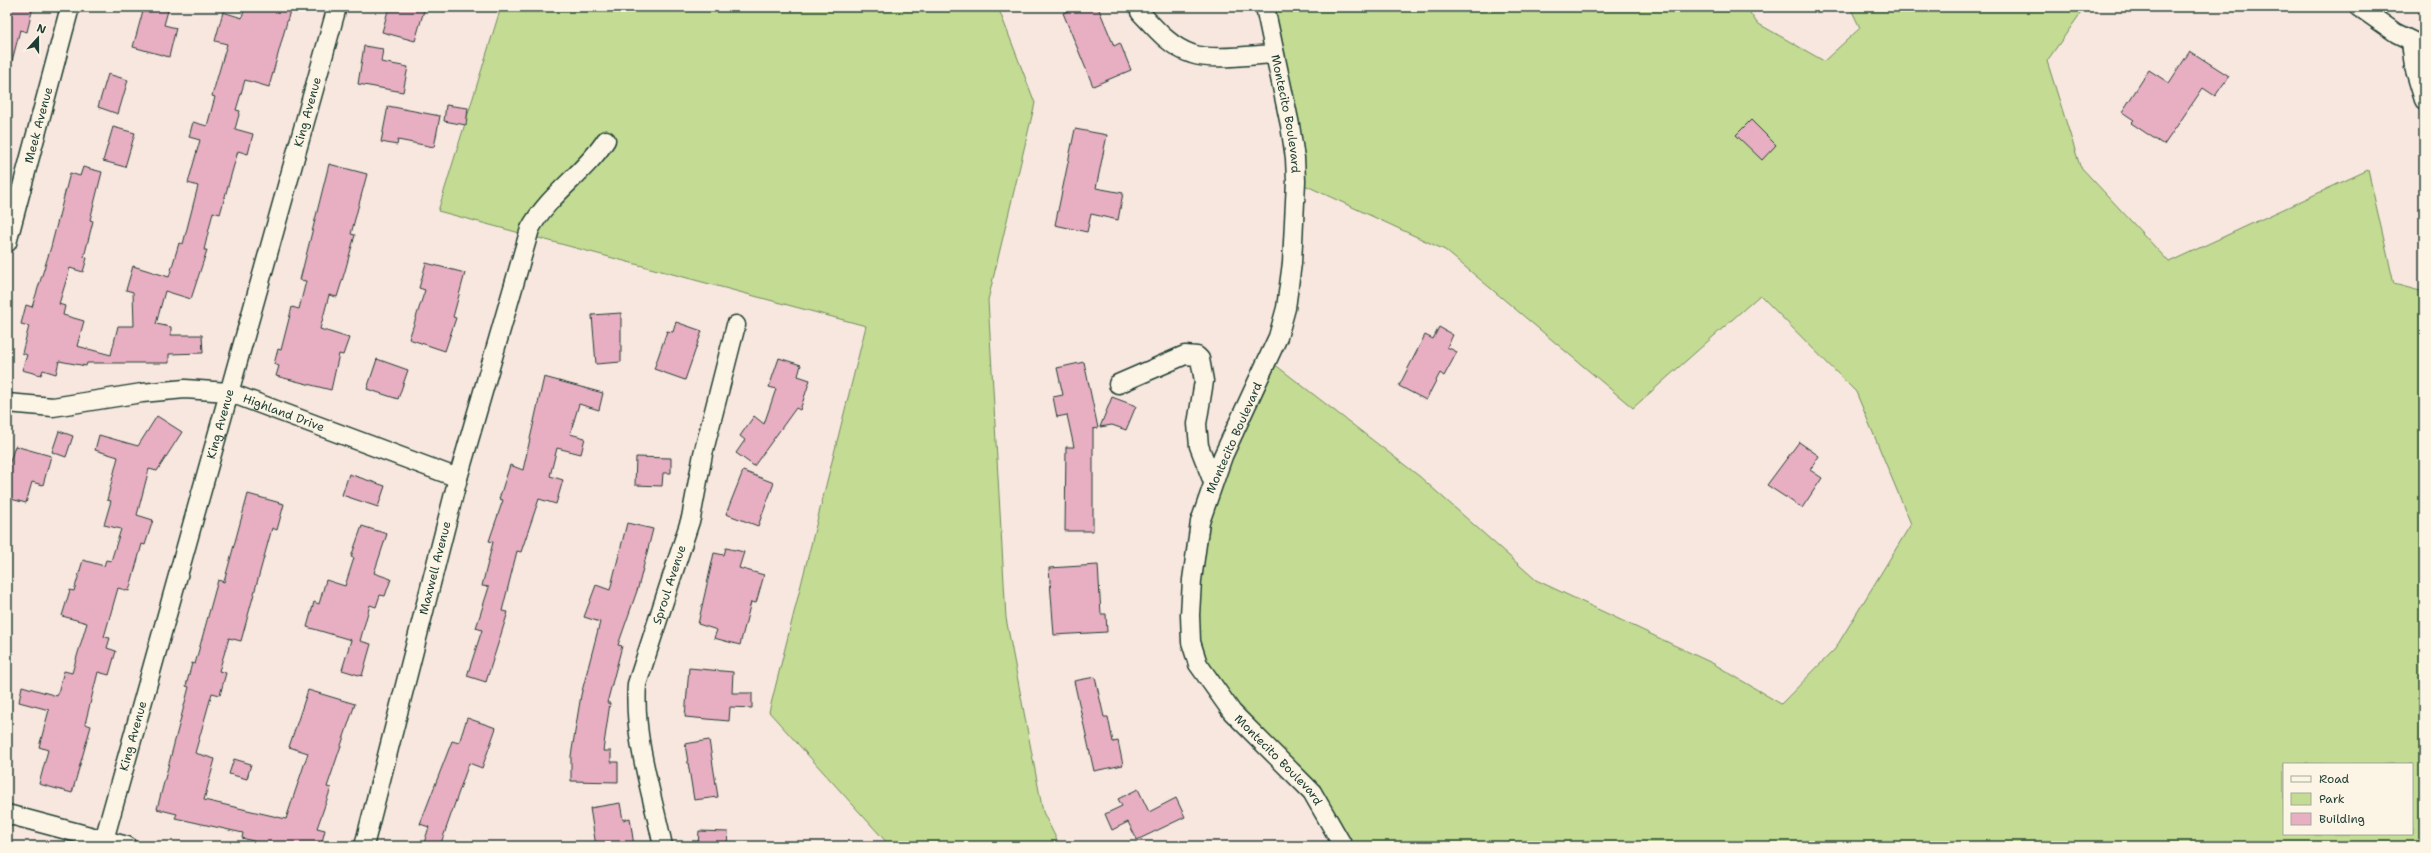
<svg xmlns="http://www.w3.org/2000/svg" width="2431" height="853" font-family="'Shantell Sans',sans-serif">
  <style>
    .green { fill: #c3db92; stroke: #718c63; fill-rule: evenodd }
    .building { fill: #e8afc3; stroke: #1f3d34 }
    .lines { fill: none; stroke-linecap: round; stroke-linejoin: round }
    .minor-casing { stroke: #1f3d34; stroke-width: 21 }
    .minor { stroke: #fcf5e5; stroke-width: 18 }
    .labels { text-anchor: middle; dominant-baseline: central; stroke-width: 3.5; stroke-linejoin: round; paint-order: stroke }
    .street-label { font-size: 12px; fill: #1f3d34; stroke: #fcf5e5 }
  </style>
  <rect width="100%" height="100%" fill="#f8e7de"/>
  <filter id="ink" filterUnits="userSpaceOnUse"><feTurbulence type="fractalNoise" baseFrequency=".025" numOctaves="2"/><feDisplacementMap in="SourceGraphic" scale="8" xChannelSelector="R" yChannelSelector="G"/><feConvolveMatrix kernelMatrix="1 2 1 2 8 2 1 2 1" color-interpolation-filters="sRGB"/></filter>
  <g filter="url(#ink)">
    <!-- green -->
    <g class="green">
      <path d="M501,7H998L1035,103L988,300L1006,618L1043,812L1060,846H890L769,712L866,326L438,211Z"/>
      <path d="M1265,7H1746L1757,23L1824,61L1860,28L1850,7H2085L2047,61L2080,166L2169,262L2368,170L2394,284L2424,292V846H1343L1312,792L1198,664L1196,545L1269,360L1419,476L1536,580L1714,664L1781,704L1835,649L1911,524L1856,392L1760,295L1633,408L1445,250L1296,181ZM2284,764H2412V834H2284Z"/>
    </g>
    <!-- building -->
    <g class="building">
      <path d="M7,7H33L27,32L20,30L12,61L7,60Z"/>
      <path d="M144,7H169L164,25L176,28L169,57L133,47Z"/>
      <path d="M245,7H291L269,87L245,80L236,110L240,111L235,129L253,134L248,154L238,151L220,214L213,212L204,250H207L191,299L165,291L156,324L171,327V335H202L203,353L169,354V363H87L86,366L59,361L56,374L43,370L41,375L22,370L27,355L22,353L29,326L21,324L26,305L32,307L51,247L70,173L80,176L83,167L102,172L90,220L93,221L84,257L87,258L83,272L70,268L59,304L65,306L63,315L84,321L77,346L111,355L118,326H134L133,292L126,290L133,266L169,277L179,243L183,244L198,186L188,183L200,140L189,137L193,122L207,126L215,97L212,96L227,44L215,41L223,12L242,18Z"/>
      <path d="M389,7H425L415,41L382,32Z"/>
      <path d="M1078,7H1098L1114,46L1120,43L1131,70L1093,86L1063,13Z"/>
      <path d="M364,46L383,49L381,62L408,67L403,92L358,84Z"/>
      <path d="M2190,51L2229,76L2215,96L2203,88L2164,145L2131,123L2134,120L2122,112L2149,70L2169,83Z"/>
      <path d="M108,74L128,80L118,114L98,107Z"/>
      <path d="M446,105L468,108L466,125L444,121Z"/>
      <path d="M388,106L440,116L434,147L398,140L397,145L381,142Z"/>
      <path d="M1751,120L1776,145L1762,160L1736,135Z"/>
      <path d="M113,127L135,133L125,167L103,161Z"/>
      <path d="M1075,129L1107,135L1096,188L1123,193L1118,220L1091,214L1087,232L1055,225Z"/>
      <path d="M329,164L367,174L351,234L355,235L345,271L337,297L329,295L320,329L349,338L343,355L339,354L331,390L276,376L279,366L274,364L278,349L281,350L292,307L299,309L306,281L300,280Z"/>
      <path d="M426,263L465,273L453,317L456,318L445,351L409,339L425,290L419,288Z"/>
      <path d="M621,313V362L596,364L592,315Z"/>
      <path d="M676,322L702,331L685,380L654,369L667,331L673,332Z"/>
      <path d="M1439,327L1453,335L1447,347L1457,352L1444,376L1440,373L1426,400L1399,386L1425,335L1433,339Z"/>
      <path d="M779,358L801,365L798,376L810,380L800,410L796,408L754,466L736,453L745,440L740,436L754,416L764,424L776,389L769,387Z"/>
      <path d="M377,359L408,370L398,399L367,389Z"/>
      <path d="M1084,362L1098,428L1093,429V531H1065L1066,447H1074L1067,415L1057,417L1053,397L1063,395L1057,368Z"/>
      <path d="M544,377L603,393L599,410L579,404L570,434L585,438L581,454L557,448L550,476L563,480L556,504L539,499L521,552L517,551L502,611L508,612L486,682L467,676L482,630L476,628L489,587L482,586L493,542L489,541L503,500L499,499L510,465L523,470Z"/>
      <path d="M1112,397L1136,406L1126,430L1112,425L1100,427Z"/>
      <path d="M157,416L182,432L157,471L149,469L137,515L153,520L145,545L142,544L129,591L118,588L104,637L110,638L107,648L116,651L109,675L98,672L85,724L91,726L72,793L39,784L48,750L39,747L49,710L19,702L22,686L57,696L64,671L72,673L87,623L62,616L70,590L74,591L83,560L104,566L106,560L111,561L121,529L104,525L111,501L107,500L118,457L95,450L99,435L138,446Z"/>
      <path d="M59,431L73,436L66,457L52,452Z"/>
      <path d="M1799,442L1819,456L1810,470L1822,478L1802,508L1767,485Z"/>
      <path d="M15,446L51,456L43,485L32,482L26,503L7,498V471Z"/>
      <path d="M636,457L671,458V473H663L662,486L635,485Z"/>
      <path d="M743,471L774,483L758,526L726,514Z"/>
      <path d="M349,474L385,486L378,507L342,495Z"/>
      <path d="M248,494L284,504L277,530L272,528L241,641L229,638L219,671L226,673L220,695L212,693L195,753L215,759L204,800L286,819L308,753L289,747L308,690L355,704L327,787L331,788L317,828L325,830L321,846H271L242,838L243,833L175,818L177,814L157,809L189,687L186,686L192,663L195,664L218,580L224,582Z"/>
      <path d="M627,523L653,529L638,588L618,645L622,646L607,703H610L603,751H611V762H618V782L571,781V756L581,695L600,622L584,617L596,585L610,590Z"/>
      <path d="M362,526L387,534L374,573L391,579L385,596L380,595L376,607L370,605L360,641L371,644L362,676L342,670L351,640L307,627L314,602L319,604L326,580L345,586L354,558L351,557Z"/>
      <path d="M726,548L744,552L739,568L764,575L756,603L751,602L740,645L714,638L717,630L698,624L714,553L724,555Z"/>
      <path d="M1098,565L1101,614H1106L1107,632L1054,635L1049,568Z"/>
      <path d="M689,668L733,672L732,693H752V708L730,707L729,721L685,717Z"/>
      <path d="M1095,677L1104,717H1108L1113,742L1118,741L1123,765L1094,771L1074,681Z"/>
      <path d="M467,718L496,728L482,768L469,763L440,846H423L429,827L420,824L452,741L459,743Z"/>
      <path d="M709,740L718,797L694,800L685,744Z"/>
      <path d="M234,759L251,764L247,779L229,774Z"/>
      <path d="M1138,789L1149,812L1176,798L1185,817L1137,840L1128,822L1112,830L1105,814L1122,806L1118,799Z"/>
      <path d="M620,803L623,820L630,818L634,846H596L590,808Z"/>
      <path d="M699,831L728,832L727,846H698Z"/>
    </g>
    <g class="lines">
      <defs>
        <g id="minor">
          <path id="s1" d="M1265,7L1290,125L1295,158L1296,181L1292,263L1286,308L1278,337L1223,456L1200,522L1192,580L1190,615L1191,642L1198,664L1232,712L1312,792L1343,846"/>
          <path d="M2359,7L2396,33L2424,47"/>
          <path d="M1140,12C1155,28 1170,47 1192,54C1211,61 1253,55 1274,54"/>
          <path d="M2411,41L2414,67L2424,100"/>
          <path id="s2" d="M7,243L70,7"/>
          <path d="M1118,384L1185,355L1197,356L1200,359L1204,381L1197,424L1199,446L1213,482"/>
          <path id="s3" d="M7,403L53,407L142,393L185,389L228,392L458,478"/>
          <path d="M7,814L127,846"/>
          <path id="s4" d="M104,840L337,7"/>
          <path id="s5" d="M364,846L458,478L530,229C549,194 585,173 606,140"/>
          <path id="s6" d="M663,846C652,793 633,738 637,684L691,518L703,454L736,325"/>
        </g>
      </defs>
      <!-- minor casing -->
      <use href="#minor" class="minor-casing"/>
      <!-- minor -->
      <use href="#minor" class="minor"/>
    </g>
  </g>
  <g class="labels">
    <!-- street labels -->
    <g class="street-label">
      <text stroke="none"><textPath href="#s4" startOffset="756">King Avenue</textPath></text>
      <text stroke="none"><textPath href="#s1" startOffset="109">Montecito Boulevard</textPath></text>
      <text stroke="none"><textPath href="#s2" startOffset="122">Meek Avenue</textPath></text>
      <text stroke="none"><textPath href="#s3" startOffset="282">Highland Drive</textPath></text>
      <text stroke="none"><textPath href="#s4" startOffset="432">King Avenue</textPath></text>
      <text transform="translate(1234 438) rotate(-66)">Montecito Boulevard</text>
      <text stroke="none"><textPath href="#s5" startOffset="287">Maxwell Avenue</textPath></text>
      <text stroke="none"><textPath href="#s6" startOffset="269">Sproul Avenue</textPath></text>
      <text stroke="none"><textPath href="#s4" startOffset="108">King Avenue</textPath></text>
      <text stroke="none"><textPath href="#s1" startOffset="805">Montecito Boulevard</textPath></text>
    </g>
  </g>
  <!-- margin -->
  <rect width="2431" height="853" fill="none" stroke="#fcf5e5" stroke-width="24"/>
  <rect x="12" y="12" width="2407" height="829" fill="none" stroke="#1f3d34" stroke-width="1.5" filter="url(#ink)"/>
  <!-- legend -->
  <rect x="2283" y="763" width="130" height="72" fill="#fcf5e5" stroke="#a4ab9e"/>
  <rect x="2291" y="776" width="20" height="6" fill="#fcf5e5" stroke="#a4ab9e"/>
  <text x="2319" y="783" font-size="12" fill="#1f3d34">Road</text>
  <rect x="2291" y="793" width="20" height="12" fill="#c3db92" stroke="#a4ab9e"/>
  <text x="2319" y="803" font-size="12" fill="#1f3d34">Park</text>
  <rect x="2291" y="813" width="20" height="12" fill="#e8afc3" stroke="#a4ab9e"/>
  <text x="2319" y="823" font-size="12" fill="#1f3d34">Building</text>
  <!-- north arrow -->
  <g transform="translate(38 38) rotate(21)" stroke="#fcf5e5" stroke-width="3" paint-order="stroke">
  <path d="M0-3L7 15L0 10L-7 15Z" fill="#1f3d34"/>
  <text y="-6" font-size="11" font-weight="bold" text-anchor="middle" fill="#1f3d34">N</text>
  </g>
</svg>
